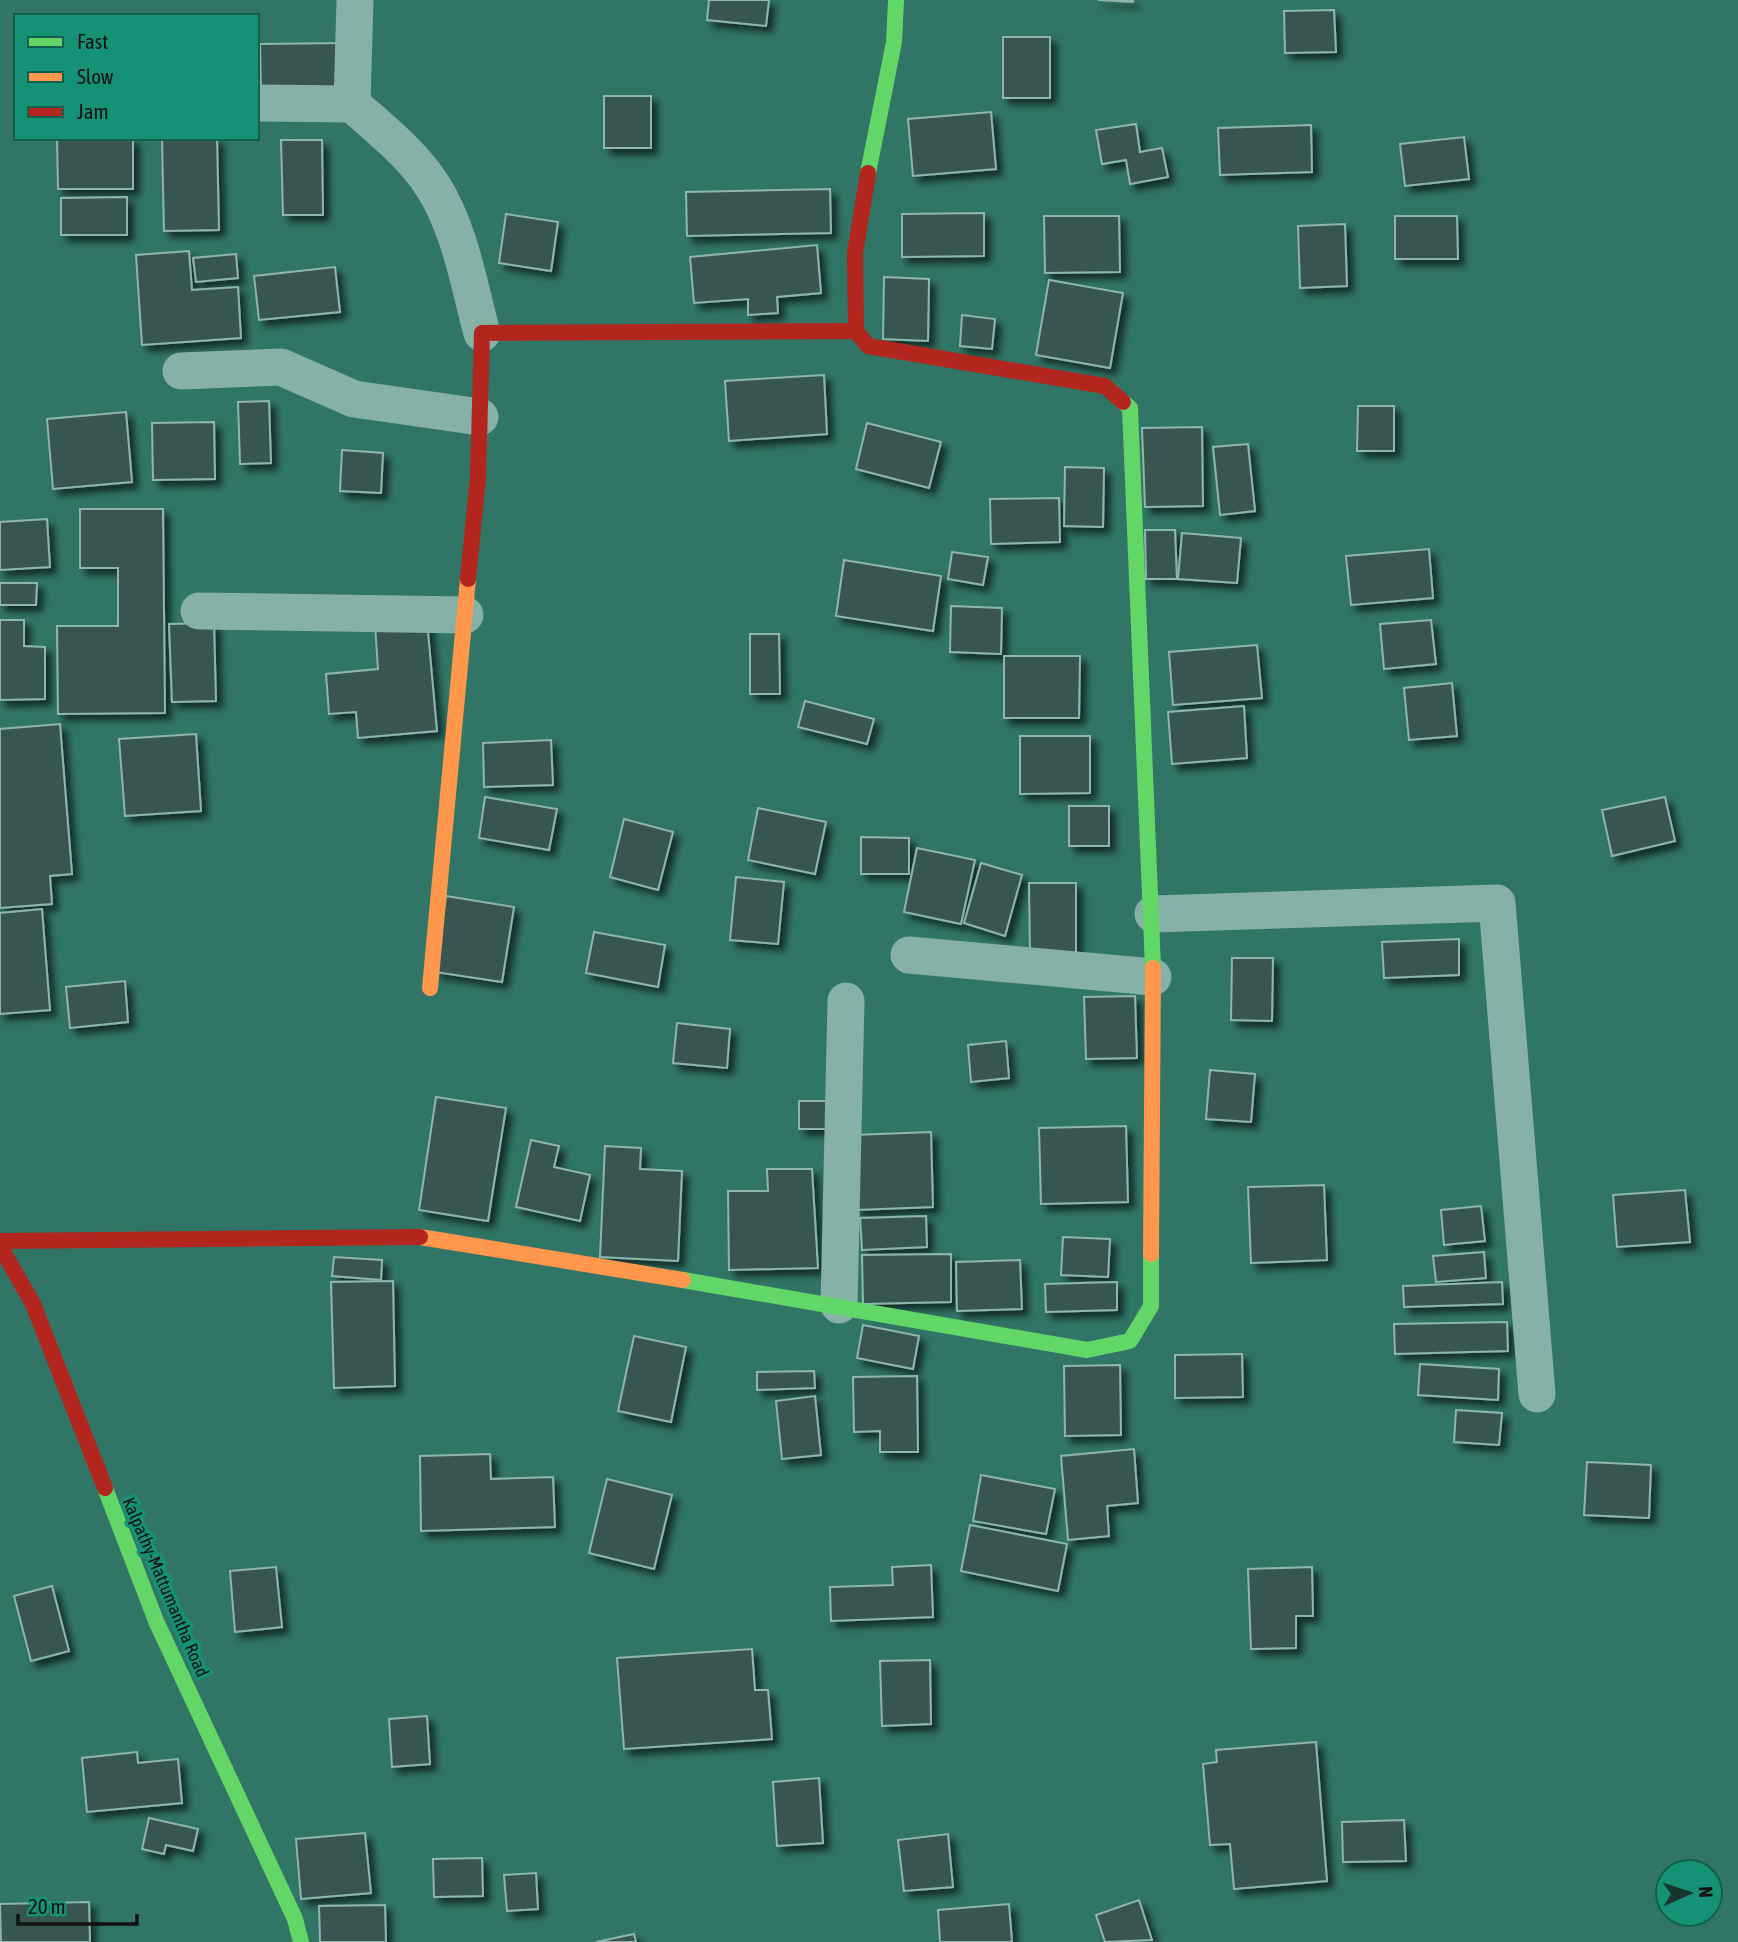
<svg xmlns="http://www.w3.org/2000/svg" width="1738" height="1942" font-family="'Asap Condensed',sans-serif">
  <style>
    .building { fill: #375750; stroke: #8eb6ad; stroke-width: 2; filter: url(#shadow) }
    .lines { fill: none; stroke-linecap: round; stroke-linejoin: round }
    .street { stroke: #86b1a7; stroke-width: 37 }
    .fast { stroke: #63d668; stroke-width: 16 }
    .slow { stroke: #ff974d; stroke-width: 16 }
    .jam { stroke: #b3261e; stroke-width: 16 }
    .labels { text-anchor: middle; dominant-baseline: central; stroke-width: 7; stroke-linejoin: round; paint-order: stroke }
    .street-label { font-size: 18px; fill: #111; stroke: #159176 }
  </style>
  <defs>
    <filter id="shadow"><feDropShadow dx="6" dy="6" stdDeviation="3.5" flood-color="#0009"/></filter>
  </defs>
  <rect width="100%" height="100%" fill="#317566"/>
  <!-- building -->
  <g class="building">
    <path d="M709,0H769L766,26L707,20Z"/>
    <path d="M1098,0H1133V2Z"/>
    <path d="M1334,10L1336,52L1285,53L1284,11Z"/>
    <rect x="1003" y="37" width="47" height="61"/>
    <path d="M343,43V89L261,90L260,44Z"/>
    <rect x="604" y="96" width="47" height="52"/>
    <path d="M991,112L996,169L913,176L908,119Z"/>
    <path d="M1136,124L1140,152L1162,148L1168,177L1130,184L1126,160L1102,164L1096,130Z"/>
    <path d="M1311,125L1312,172L1220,175L1218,128Z"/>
    <path d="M1464,137L1469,179L1405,186L1400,144Z"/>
    <path d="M57,138H133V189H58Z"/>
    <path d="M162,138H217L219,230L164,231Z"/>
    <path d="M281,140H322L323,215H283Z"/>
    <path d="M830,189L831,233L687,236L686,192Z"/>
    <path d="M127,197V235H61V198Z"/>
    <path d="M984,213V256L902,257V214Z"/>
    <path d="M506,214L558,222L551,271L499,263Z"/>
    <path d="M1044,216H1119L1120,272L1045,273Z"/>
    <path d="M1395,216H1457L1458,259H1395Z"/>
    <path d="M1345,224L1347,286L1300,288L1298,226Z"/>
    <path d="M817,245L821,293L777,297L778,313L748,315V299L694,303L690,257Z"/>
    <path d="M189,251L192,290L238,287L241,338L142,345L136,255Z"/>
    <path d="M236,254L238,278L196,282L193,258Z"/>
    <path d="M335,267L340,312L259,320L254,276Z"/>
    <path d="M884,277L929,279L928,341L883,339Z"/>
    <path d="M1049,280L1123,293L1110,368L1036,355Z"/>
    <path d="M962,315L995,319L992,349L960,346Z"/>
    <path d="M824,375L827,434L729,441L725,381Z"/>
    <path d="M269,401L271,463L240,464L238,402Z"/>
    <path d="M1358,406H1394V451H1357Z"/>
    <path d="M126,412L132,482L53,489L47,419Z"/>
    <path d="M214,422L215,479L153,480L152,423Z"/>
    <path d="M867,423L941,442L929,488L856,469Z"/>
    <path d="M1202,427L1203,506L1145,507L1142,428Z"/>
    <path d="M1248,444L1255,511L1220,515L1213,447Z"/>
    <path d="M342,450L383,453L381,493L340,491Z"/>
    <path d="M1065,467L1104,468L1103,527L1064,526Z"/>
    <path d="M1059,498L1060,542L991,544L990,499Z"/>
    <path d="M80,509H163L165,713L58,714L57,626H118V568H80Z"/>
    <path d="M47,519L50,567L0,570V522Z"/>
    <path d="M1145,530H1175L1177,579H1146Z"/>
    <path d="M1182,533L1241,538L1237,583L1178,579Z"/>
    <path d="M1429,549L1433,598L1351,605L1346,556Z"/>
    <path d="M952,552L988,557L983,585L948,579Z"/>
    <path d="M844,560L941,576L933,631L836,616Z"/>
    <path d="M0,583H37L36,605H0Z"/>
    <path d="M951,606L1002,608L1001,654L950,652Z"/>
    <path d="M0,620H24V646L45,647V699L0,700Z"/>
    <path d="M1431,620L1436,664L1384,669L1380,624Z"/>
    <path d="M427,621L437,731L358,738L356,712L329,714L326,674L378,669L375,625Z"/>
    <path d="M214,623L216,701L172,702L169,624Z"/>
    <path d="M750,634H779L780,694H750Z"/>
    <path d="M1257,645L1262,698L1173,705L1169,652Z"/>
    <path d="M1004,656H1080L1079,718H1004Z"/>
    <path d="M1452,683L1457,736L1409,740L1404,688Z"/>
    <path d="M805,701L874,719L867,744L798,727Z"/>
    <path d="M1244,706L1247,758L1172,764L1168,712Z"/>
    <path d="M60,724L72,874L50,876L52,904L0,908V729Z"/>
    <path d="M196,734L201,811L125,816L119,739Z"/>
    <path d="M1020,736H1090V793L1020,794Z"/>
    <path d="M551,740L553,785L484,787L483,743Z"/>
    <path d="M485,797L557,809L549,850L479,838Z"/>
    <path d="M1665,797L1675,841L1612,856L1602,810Z"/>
    <rect x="1069" y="806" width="40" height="40"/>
    <path d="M758,808L826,822L815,874L748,860Z"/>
    <path d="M624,819L673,832L658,890L610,877Z"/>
    <path d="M861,837L909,838V874H861Z"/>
    <path d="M917,848L975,860L961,924L904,912Z"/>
    <path d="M981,863L1022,875L1005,936L964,923Z"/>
    <path d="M736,877L784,882L778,944L730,940Z"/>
    <path d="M1029,883H1076V956H1030Z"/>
    <path d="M446,896L514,907L502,982L435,972Z"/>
    <path d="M42,909L50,1010L0,1014V913Z"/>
    <path d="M594,932L665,945L658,987L586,973Z"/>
    <path d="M1459,939V975L1384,978L1382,942Z"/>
    <path d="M1232,958H1273L1272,1021L1231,1020Z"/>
    <path d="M125,981L128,1022L70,1028L66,987Z"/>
    <path d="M1135,996L1137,1058L1086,1059L1084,997Z"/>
    <path d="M677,1023L730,1029L727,1068L673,1063Z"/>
    <path d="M1006,1041L1009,1078L971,1082L968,1045Z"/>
    <path d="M1210,1070L1255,1074L1251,1122L1206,1119Z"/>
    <path d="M436,1097L506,1108L488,1221L419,1210Z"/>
    <path d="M799,1101H831L830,1129H799Z"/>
    <path d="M1126,1126L1128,1202L1041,1204L1039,1128Z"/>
    <path d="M931,1132L933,1207L856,1210L853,1135Z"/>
    <path d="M531,1140L559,1146L554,1167L590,1175L580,1221L516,1207Z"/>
    <path d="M605,1146L641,1148L640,1169L682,1171L678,1261L600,1257Z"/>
    <path d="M767,1169H812L818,1268L729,1270L728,1191H768Z"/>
    <path d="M1324,1185L1327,1260L1251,1263L1248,1187Z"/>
    <path d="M1685,1190L1690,1242L1617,1247L1613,1195Z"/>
    <path d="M1481,1206L1485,1241L1444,1245L1441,1210Z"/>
    <path d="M926,1216L927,1247L862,1250L860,1218Z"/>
    <path d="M1063,1237L1110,1239L1108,1277L1061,1275Z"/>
    <path d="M1484,1252L1486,1278L1436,1282L1433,1256Z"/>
    <path d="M951,1254V1302L863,1304L862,1255Z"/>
    <path d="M334,1257L382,1260L381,1280L332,1276Z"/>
    <path d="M1020,1260L1022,1309L957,1311L956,1262Z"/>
    <path d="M393,1281L395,1386L334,1388L331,1282Z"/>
    <path d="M1117,1282V1310L1046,1312L1045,1284Z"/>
    <path d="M1502,1282L1503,1304L1404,1307L1403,1286Z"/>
    <path d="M1507,1322L1508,1351L1395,1354L1394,1324Z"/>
    <path d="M863,1325L919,1336L913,1369L857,1358Z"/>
    <path d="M634,1336L686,1347L671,1422L618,1411Z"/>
    <path d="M1242,1354L1243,1397L1175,1398V1355Z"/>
    <path d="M1420,1364L1499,1369L1498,1400L1418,1395Z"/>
    <path d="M1120,1365L1121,1435L1065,1436L1064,1366Z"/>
    <path d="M814,1371L815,1388L757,1390V1372Z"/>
    <path d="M917,1376L918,1452H880V1431L854,1432L853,1377Z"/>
    <path d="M815,1396L821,1455L782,1459L776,1401Z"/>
    <path d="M1456,1410L1502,1413L1499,1445L1454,1442Z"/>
    <path d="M1134,1449L1138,1503L1107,1506L1109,1536L1068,1540L1061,1456Z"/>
    <path d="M490,1454L491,1479L553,1477L555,1527L421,1531L420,1456Z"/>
    <path d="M1587,1462L1651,1465L1649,1518L1584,1515Z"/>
    <path d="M981,1475L1055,1489L1046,1534L973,1521Z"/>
    <path d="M607,1479L672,1495L654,1569L589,1553Z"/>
    <path d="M970,1525L1067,1544L1058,1591L961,1571Z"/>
    <path d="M931,1565L933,1617L831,1621L830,1587L893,1585L892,1567Z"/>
    <path d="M276,1567L282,1627L235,1632L230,1571Z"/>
    <path d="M1312,1567L1313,1616H1296V1648L1251,1649L1248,1569Z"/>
    <path d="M52,1586L69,1651L31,1661L14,1596Z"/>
    <path d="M752,1649L755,1690H768L772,1739L624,1749L617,1658Z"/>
    <path d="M930,1660L931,1724L882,1726L880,1661Z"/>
    <path d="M427,1716L430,1764L392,1767L389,1719Z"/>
    <path d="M1316,1742L1327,1881L1234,1889L1230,1844L1210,1845L1203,1764L1217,1762L1216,1750Z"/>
    <path d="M137,1752L138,1763L178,1759L182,1803L87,1812L82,1758Z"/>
    <path d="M819,1778L823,1843L777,1846L773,1782Z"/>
    <path d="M149,1818L198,1829L193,1851L166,1845L164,1854L142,1849Z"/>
    <path d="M1404,1820L1406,1861L1343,1862L1342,1822Z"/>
    <path d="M365,1833L371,1893L301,1899L296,1839Z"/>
    <path d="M948,1834L953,1887L904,1891L898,1840Z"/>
    <path d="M482,1858L483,1896L434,1897L433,1859Z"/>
    <path d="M536,1873L538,1909L507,1911L504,1875Z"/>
    <path d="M1139,1900L1152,1940L1105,1942L1096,1915Z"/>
    <path d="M89,1902L90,1942H1L0,1904Z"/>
    <path d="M1009,1904L1012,1942H940L938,1910Z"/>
    <path d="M385,1905L386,1942H320L319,1906Z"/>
    <path d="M634,1934L636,1942H596Z"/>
  </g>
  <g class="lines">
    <!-- street -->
    <g class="street">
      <path d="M257,103L352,104L355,0"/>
      <path d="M352,104C380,129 411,153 432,185C460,228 469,285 482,333"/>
      <path d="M181,371L281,367L354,399L480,417"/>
      <path d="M199,611L465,615"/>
      <path d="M1153,914L1497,903L1537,1394"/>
      <path d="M909,955L1153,977"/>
      <path d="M839,1305L846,1001"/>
    </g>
    <!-- fast -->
    <g class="fast">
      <path d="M868,173L894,42L896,0"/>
      <path d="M1123,402L1130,408L1153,968"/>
      <path d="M683,1280L1087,1350L1130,1341L1151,1306V1254"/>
      <path d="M105,1488L156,1621L295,1919L301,1942"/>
    </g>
    <!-- slow -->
    <g class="slow">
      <path d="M430,988L468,579"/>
      <path d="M420,1237L683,1280"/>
      <path d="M1151,1254L1153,968"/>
    </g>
    <!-- jam -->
    <g class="jam">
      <path d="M868,173L855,253L856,331L868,346L1105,386L1123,402"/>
      <path d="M468,579L478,477L482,333L856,331"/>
      <path d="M0,1241L420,1237"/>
      <path d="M0,1246L33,1304L105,1488"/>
    </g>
  </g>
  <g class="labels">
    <!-- street labels -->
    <g class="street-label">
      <text transform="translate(166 1587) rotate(67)">Kalpathy-Mattumantha Road</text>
    </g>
  </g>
  <!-- legend -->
  <rect x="14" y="14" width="245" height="126" fill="#159176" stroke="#135e4e" stroke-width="2"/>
  <rect x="28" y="37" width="35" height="10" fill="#63d668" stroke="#135e4e" stroke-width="2"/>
  <text x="77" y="49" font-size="21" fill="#111111">Fast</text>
  <rect x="28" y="72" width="35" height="10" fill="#ff974d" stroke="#135e4e" stroke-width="2"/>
  <text x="77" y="84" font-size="21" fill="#111111">Slow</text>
  <rect x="28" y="107" width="35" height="10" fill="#b3261e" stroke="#135e4e" stroke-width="2"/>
  <text x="77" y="119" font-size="21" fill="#111111">Jam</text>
  <!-- north arrow -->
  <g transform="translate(1689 1893) rotate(87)"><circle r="33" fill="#159176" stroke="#135e4e" stroke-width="2"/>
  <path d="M0-5L12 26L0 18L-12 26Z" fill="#1c342f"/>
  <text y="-10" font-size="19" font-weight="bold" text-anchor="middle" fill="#111111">N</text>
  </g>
  <!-- scale -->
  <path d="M18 1914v10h119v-10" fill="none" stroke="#111111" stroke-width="3.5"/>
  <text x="28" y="1914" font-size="21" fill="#111111" stroke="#159176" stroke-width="5" paint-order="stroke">20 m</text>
</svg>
